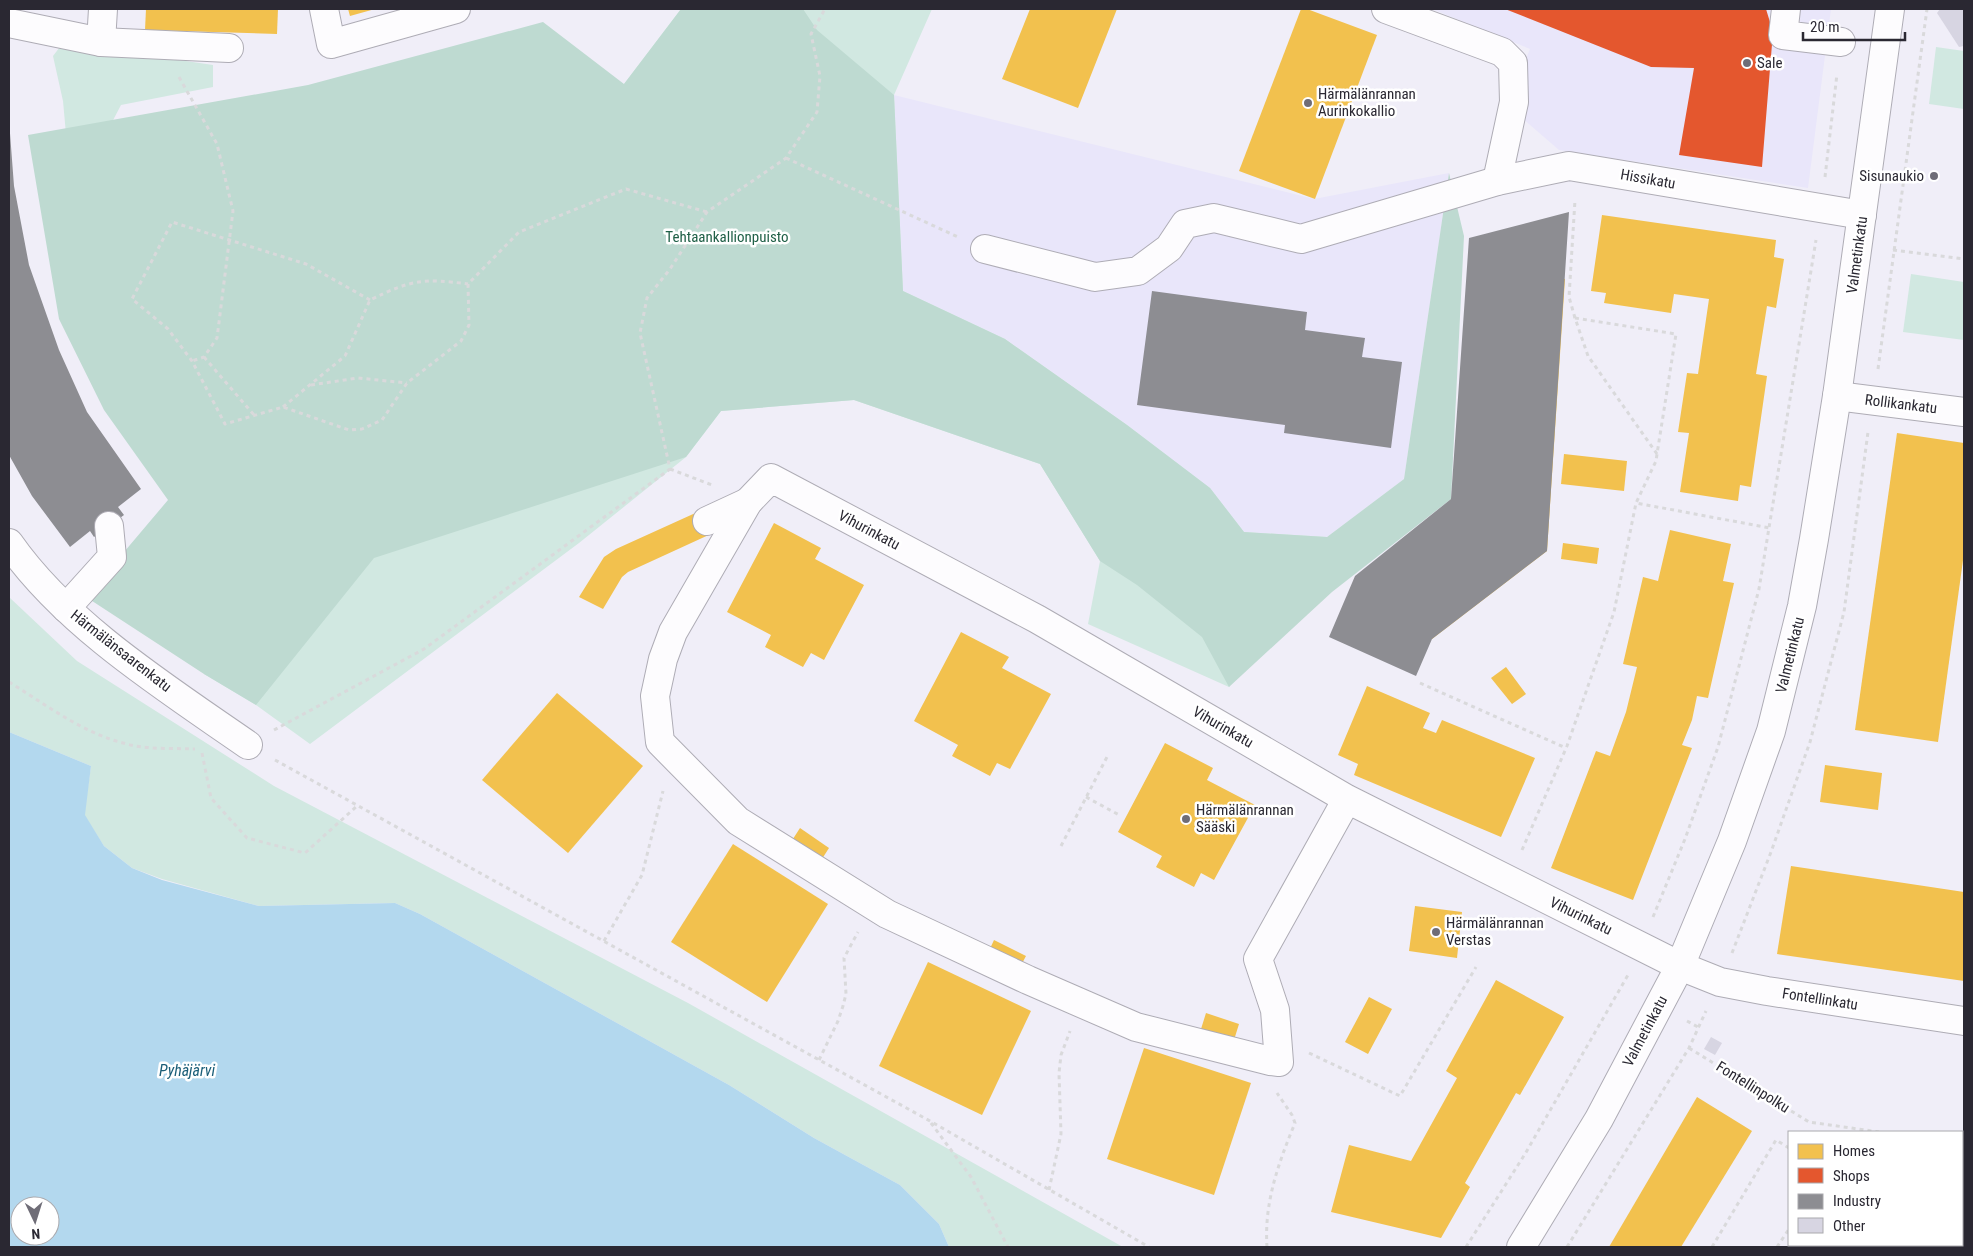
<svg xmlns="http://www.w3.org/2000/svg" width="1973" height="1256" font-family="'Roboto Condensed',sans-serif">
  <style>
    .built { fill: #e9e6fa }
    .green { fill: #d1e8e1 }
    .forest { fill: #bedad1 }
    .water { fill: #b3d8ee; fill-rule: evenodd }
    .homes { fill: #f2c14e }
    .shops { fill: #e4572e }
    .industry { fill: #8d8d92 }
    .building { fill: #d7d5e2 }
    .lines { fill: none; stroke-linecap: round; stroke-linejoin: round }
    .minor-casing { stroke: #aeacb5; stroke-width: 30 }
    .path { stroke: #d9d9db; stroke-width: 3; stroke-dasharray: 4 4; stroke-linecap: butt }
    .minor { stroke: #fdfcfe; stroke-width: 28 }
    .poi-dot { fill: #6f6d77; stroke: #fff; stroke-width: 2 }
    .labels { text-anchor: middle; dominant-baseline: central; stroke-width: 5; stroke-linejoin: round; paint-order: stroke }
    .poi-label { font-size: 15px; fill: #2a2832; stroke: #fff; text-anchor: start }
    .street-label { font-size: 15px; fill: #2a2832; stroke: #fff }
    .park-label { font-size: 15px; fill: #206047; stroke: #fff }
    .water-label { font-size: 16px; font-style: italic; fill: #1b5e78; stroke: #fff }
  </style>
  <rect width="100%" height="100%" fill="#f0eef8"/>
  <!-- built -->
  <g class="built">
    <path d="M1432,9H1831L1808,188L1559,150L1507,105L1530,49Z"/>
    <path d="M894,95L1314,199L1449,173L1404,479L1327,537L1244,532L1209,488L1127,425L1005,339L903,291Z"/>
  </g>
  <!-- green -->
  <g class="green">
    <path d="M681,9H932L894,95L903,291L1005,339L1127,425L1210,488L1244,532L1327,537L1229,687L1088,624L1100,561L1040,464L854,400L721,411L686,457L579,543L310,744L256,705L204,674L624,84Z"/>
    <path d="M63,43L213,65V87L121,105L100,145H67L63,101L53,56Z"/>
    <path d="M1936,47L1964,51V109L1929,104Z"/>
    <path d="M1911,274L1964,282V340L1903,332Z"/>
    <path d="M9,597L77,661L274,786L688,1003L1123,1247H949L939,1224L900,1185L814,1138L729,1085L420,914L395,903L259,906L162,879L132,868L104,846L84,815L91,766L9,732Z"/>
  </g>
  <!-- forest -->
  <path class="forest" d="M681,9H803L817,30L894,95L903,291L1005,339L1127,425L1210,488L1244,532L1327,537L1404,479L1449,173L1464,236L1451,499L1332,592L1229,687L1202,637L1137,585L1100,561L1040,464L854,400L721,411L686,457L374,558L256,705L204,674L86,597L168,500L104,410L59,319L28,135L308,85L543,22L624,84Z"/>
  <!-- water -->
  <path class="water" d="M9,732L91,766L85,815L104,846L132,868L162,880L259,906L395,903L420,914L729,1085L814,1138L900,1185L939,1224L949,1247H9ZM20,1206H50V1236H20Z"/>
  <!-- homes -->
  <g class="homes">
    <path d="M146,9H278L277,34L145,30Z"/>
    <path d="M348,9H375L350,16Z"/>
    <path d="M1030,9H1117L1078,108L1002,79Z"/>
    <path d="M1301,9H1307L1377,35L1315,199L1239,171Z"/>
    <path d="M1602,215L1776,240L1774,257L1784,259L1776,308L1767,306L1756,374L1767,376L1751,487L1740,485L1738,501L1680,492L1689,433L1678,432L1687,373L1698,374L1709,299L1674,294L1671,313L1604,303L1606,293L1591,291Z"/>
    <path d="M1539,276L1565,279L1547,551L1432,639L1416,620L1523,539Z"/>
    <path d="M1463,390L1488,392L1481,497L1456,495Z"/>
    <path d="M1897,433L1964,443V553L1938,742L1855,730Z"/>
    <path d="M1564,454L1627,461L1624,491L1561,484Z"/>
    <path d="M702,510L713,533L628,572L622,577L603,609L579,597L604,557L616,549Z"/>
    <path d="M774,523L821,548L815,559L864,585L824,660L811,653L803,667L765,647L771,635L727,612Z"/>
    <path d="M1670,530L1731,544L1723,581L1734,583L1708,698L1697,696L1692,720L1682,745L1692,748L1633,900L1551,868L1596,751L1610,756L1626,712L1637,667L1623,664L1643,577L1658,581Z"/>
    <path d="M1563,543L1599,548L1597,564L1561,559Z"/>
    <path d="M961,632L1009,657L1002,668L1051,694L1010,769L997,763L990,776L952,756L958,745L914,721Z"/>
    <path d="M1506,667L1526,694L1512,704L1491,678Z"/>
    <path d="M1367,686L1430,713L1423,728L1436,733L1442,720L1535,758L1501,837L1354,775L1358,764L1338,755Z"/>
    <path d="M557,693L643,766L568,853L482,780Z"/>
    <path d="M1165,743L1213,768L1207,780L1255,805L1214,880L1201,873L1194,887L1156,867L1162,856L1118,832Z"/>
    <path d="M1825,765L1882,773L1878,810L1820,802Z"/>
    <path d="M800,828L829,848L820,862L791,842Z"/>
    <path d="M733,844L828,904L767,1002L671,942Z"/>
    <path d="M1791,866L1964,892V981L1777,954Z"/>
    <path d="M1415,906L1462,912L1457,958L1409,951Z"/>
    <path d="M994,940L1026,956L1018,971L987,955Z"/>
    <path d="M928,962L1031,1011L982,1115L879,1066Z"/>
    <path d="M1496,980L1564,1017L1520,1095L1516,1093L1465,1183L1470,1187L1441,1238L1331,1212L1349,1145L1411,1161L1457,1078L1446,1071Z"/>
    <path d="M1369,997L1392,1009L1368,1054L1345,1042Z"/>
    <path d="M1206,1013L1239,1024L1234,1040L1201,1029Z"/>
    <path d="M1144,1048L1251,1083L1214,1195L1107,1159Z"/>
    <path d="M1697,1097L1752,1131L1681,1247H1609Z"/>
  </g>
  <!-- shops -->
  <path class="shops" d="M1505,9H1766L1773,32L1762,167L1679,155L1694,68L1651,67Z"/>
  <!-- industry -->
  <g class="industry">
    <path d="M9,120L14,186L29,265L59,350L87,412L141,489L118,507L124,515L94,537L90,531L70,547L32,496L9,455Z"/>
    <path d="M1569,212L1547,551L1432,639L1416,676L1329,637L1355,576L1451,499L1469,238Z"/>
    <path d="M1152,291L1307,312L1305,330L1365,338L1362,357L1402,362L1391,448L1284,433L1285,425L1137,405Z"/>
  </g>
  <!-- building -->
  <g class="building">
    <path d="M1940,9H1964V46L1959,47L1937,13Z"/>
    <path d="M1711,1037L1722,1043L1715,1055L1704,1049Z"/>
  </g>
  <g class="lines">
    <defs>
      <g id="minor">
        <path d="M324,9L331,44L456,9"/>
        <path d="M1386,9L1502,52L1513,63L1514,102L1497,181"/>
        <path d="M1786,9L1783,35L1841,42"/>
        <path d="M9,23L101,42L229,48"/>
        <path d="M101,42L103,9"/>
        <path d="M985,249L1095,277L1138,271L1169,248L1185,224L1214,218L1301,239L1497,181L1569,166L1862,215"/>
        <path d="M1837,396L1964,412"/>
        <path d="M707,521L748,502"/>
        <path d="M9,543C66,625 166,688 248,745"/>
        <path d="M66,608L112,557L109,526"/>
        <path d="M1347,799L1258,959L1275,1010L1279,1062L1270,1061L1136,1027L1028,980L887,914L738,821L660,742L655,696L663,659L673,632L748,502L771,478L1037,619L1347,799L1680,966L1720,982L1767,991L1964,1021"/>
        <path d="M1521,1247L1599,1119L1680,966L1732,841L1771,731L1802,606L1814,539L1837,396L1890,9"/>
      </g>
    </defs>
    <!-- minor casing -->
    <use href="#minor" class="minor-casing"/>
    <!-- path -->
    <g class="path">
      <path d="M179,77L217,144L233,211L217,338L204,357L192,361"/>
      <path d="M786,158L958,237"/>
      <path d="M1825,177L1837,74"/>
      <path d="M1893,250L1964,259"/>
      <path d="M370,300L306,264L172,222L132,299L168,329L192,361L225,424L283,407L349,430L362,429L382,420L407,383L461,341L469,325L468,284L519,232L626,189L707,212"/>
      <path d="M1575,318L1569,297L1575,200"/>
      <path d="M204,357L254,415"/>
      <path d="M1878,369L1927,9"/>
      <path d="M311,385L358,378L407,383"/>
      <path d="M283,407L345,356L370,300C411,280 422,278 468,284"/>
      <path d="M1657,454L1588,356L1575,318L1676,334L1657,454L1656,461L1636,503L1770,528"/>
      <path d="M670,469L712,485"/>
      <path d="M9,682C45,704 81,732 123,743C146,750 172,748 195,749"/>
      <path d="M1420,683L1566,748"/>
      <path d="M274,730L424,649L670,469L640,333L647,298L670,269L707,212L786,158L817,112L820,76L811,34L825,9"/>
      <path d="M202,753L211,798L247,838L305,853L357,806"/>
      <path d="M275,760L930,1121L1149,1247"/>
      <path d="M1086,797L1121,816"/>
      <path d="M1061,846L1108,755"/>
      <path d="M1522,850L1567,746L1614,612L1636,503"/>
      <path d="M1653,917L1685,839L1718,747L1759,589L1816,240"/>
      <path d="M604,941L642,875L663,791"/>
      <path d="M1732,953L1771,852L1810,742L1844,612L1868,432"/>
      <path d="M1687,1021L1698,1027"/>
      <path d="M1689,1048L1809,1122L1879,1132"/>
      <path d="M1309,1053L1400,1096L1476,967"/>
      <path d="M819,1060L838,1021L843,1006L846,994L844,958L858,932"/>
      <path d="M931,1123L971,1177L1008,1247"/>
      <path d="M1962,1145H1964"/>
      <path d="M1049,1190L1061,1134L1059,1073L1061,1055L1070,1031"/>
      <path d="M1267,1247C1264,1203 1278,1164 1295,1123L1292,1115L1277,1093"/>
      <path d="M1466,1247L1525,1154L1628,975"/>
      <path d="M1567,1247L1689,1048L1706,1011"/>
      <path d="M1712,1247L1776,1140L1789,1148"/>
      <path d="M1777,1247L1789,1229"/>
    </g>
    <!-- minor -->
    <use href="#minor" class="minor"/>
  </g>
  <!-- markers -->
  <g class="poi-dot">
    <circle cx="1747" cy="63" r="5"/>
    <circle cx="1308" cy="103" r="5"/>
    <circle cx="1934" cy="176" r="5"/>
    <circle cx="1186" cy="819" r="5"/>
    <circle cx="1436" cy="932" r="5"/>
  </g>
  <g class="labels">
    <!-- poi labels -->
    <g class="poi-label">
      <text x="1757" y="63">Sale</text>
      <text x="1318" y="94">Härmälänrannan<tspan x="1318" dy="17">Aurinkokallio</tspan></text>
      <text x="1924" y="176" text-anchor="end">Sisunaukio</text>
      <text x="1196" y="810">Härmälänrannan<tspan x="1196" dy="17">Sääski</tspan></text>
      <text x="1446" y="923">Härmälänrannan<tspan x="1446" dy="17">Verstas</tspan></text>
    </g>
    <!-- street labels -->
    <g class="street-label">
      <text transform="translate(1648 179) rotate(10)">Hissikatu</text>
      <text transform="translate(1857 255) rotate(-82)">Valmetinkatu</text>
      <text transform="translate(1901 404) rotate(7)">Rollikankatu</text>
      <text transform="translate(869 530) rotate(28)">Vihurinkatu</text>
      <text transform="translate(121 651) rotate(38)">Härmälänsaarenkatu</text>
      <text transform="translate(1790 655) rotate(-76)">Valmetinkatu</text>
      <text transform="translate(1223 727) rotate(30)">Vihurinkatu</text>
      <text transform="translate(1581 916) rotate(26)">Vihurinkatu</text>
      <text transform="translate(1820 999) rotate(9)">Fontellinkatu</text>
      <text transform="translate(1645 1031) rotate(-62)">Valmetinkatu</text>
      <text transform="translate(1753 1087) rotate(32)">Fontellinpolku</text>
    </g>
    <!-- park labels -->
    <g class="park-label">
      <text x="727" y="237">Tehtaankallionpuisto</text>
    </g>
    <!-- water labels -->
    <g class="water-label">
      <text x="187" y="1070">Pyhäjärvi</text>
    </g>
  </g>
  <!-- border -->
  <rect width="1973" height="1256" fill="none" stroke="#2a2832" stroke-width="20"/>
  <!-- legend -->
  <rect x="1788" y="1131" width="175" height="115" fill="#ffffff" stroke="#aaa9ad"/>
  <rect x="1798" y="1144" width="25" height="15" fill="#f2c14e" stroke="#aaa9ad"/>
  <text x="1833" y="1156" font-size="15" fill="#2a2832">Homes</text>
  <rect x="1798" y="1168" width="25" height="15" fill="#e4572e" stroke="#aaa9ad"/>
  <text x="1833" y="1181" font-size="15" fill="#2a2832">Shops</text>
  <rect x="1798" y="1194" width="25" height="15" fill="#8d8d92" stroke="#aaa9ad"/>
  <text x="1833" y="1206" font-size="15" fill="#2a2832">Industry</text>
  <rect x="1798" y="1218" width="25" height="15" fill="#d7d5e2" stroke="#aaa9ad"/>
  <text x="1833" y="1231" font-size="15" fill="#2a2832">Other</text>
  <!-- north arrow -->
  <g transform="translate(35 1221) rotate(176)"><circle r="24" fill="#ffffff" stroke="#aaa9ad"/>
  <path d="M0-4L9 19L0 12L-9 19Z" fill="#6f6d77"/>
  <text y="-8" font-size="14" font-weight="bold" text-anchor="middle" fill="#2a2832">N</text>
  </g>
  <!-- scale -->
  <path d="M1803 32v8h102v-8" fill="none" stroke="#2a2832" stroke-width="2.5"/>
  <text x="1810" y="32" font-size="15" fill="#2a2832" stroke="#ffffff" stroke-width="4" paint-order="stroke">20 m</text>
</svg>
